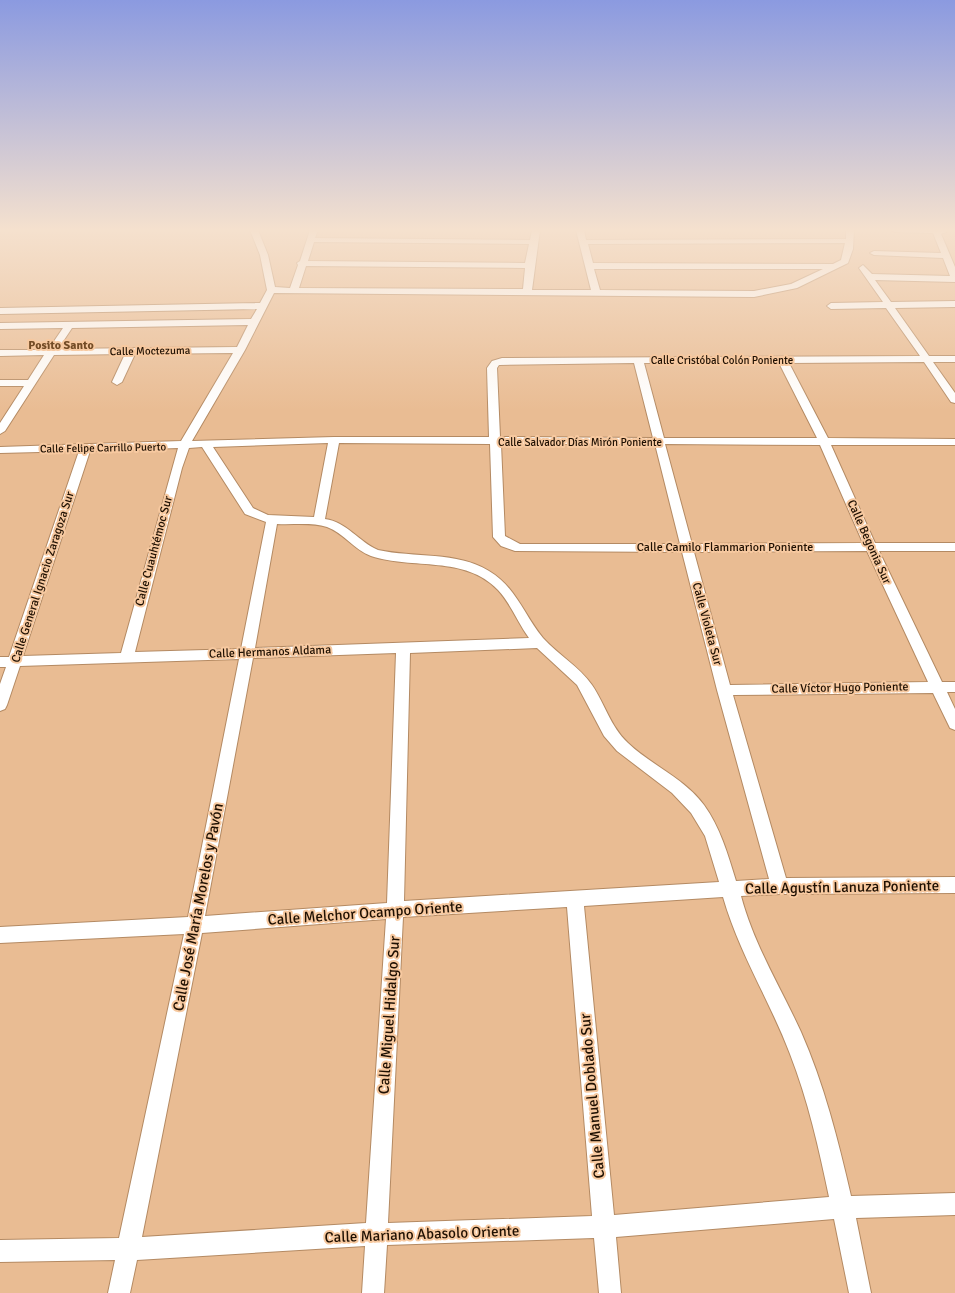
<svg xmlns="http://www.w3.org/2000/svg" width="955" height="1293" font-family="Signika,sans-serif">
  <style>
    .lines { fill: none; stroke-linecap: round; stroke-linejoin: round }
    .minor-casing { stroke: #b48a63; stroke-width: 2 }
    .minor { fill: #fff; fill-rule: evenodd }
    .labels { text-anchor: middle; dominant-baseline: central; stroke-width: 4; stroke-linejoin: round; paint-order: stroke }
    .far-street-label { font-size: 11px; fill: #1f1002; stroke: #f7c9a0 }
    .far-quarter-label { font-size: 12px; font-weight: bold; fill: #734c26; stroke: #f7c9a0 }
    .street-label { font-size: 12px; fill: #1f1002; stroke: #f7c9a0 }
    .near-street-label { font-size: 15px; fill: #1f1002; stroke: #f7c9a0 }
  </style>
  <rect width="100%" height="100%" fill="#e9bc93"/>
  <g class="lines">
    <defs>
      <path id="minor" d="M250,230H258L268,255L275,287L290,288L298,265L297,263L300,261L310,230H318L315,238L530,240L532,230H540L532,290H591L576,230H584L586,240L846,239V230H854L853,249L848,263L797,288L754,297L274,293L245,350L192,441L334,437H489L487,368L492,361L502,358L920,356L886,308L831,309L827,306L831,303L883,302L859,268L863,265L872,274L950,276L943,258L874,255L870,253L874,251L941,253L933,233L895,232L891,230H944L946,232L941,234L955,267V282L875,280L891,302L955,301V307L895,308L929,356H955V362H933L955,393V403L951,402L924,362L789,363L828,438L955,439V445H831L875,543H955V551H879L942,682H955V692H947L955,709V730L950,728L933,693L733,695L786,878L955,877V893L780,894L741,896C754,945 780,986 801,1032C824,1084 838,1140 851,1196L955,1193V1215L856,1218L871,1293H849L834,1219L616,1237L621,1293H599L594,1238L387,1245L384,1293H362L365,1246L137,1260L130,1293H108L115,1260L0,1262V1240L119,1238L184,934L0,943V927L188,917L239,659L20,666L7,705L5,709L0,711V684L6,667H0V657H9L79,451L0,453V447L181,441L233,353L135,354L122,382L117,385L112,382L125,354L54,355L5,431L0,434V423L24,386H0V380H28L44,355L0,356V350H48L63,328L0,329V323L251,319L257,309L0,314V308L260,303L267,290L260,255ZM314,242L529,244L525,263L308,261ZM845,243L841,260L833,264L593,263L588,244ZM306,266L525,268L523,289L299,288ZM594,269H823L791,284L754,291L600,290ZM248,325L237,347L58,349L72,328ZM634,363L653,438L500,437L497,368L499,365ZM644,363H779L817,438H664ZM328,443L314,517L268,515L253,508L213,447ZM339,443L490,444L493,537L501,546L515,551L682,552L717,690L769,879L736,881C728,855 720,827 704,805C684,778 651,765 628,743C610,726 605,704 592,685C579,666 558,655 543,638C524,615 516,587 489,571C457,551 414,558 378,550C359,542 347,522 325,519ZM501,444H655L680,544H520L505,536ZM665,444L820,445L863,543L692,544ZM202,447L245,514L266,522L241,649L135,652L182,468L189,448ZM178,448L121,653L23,656L90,451ZM277,524C293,525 312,522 327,527C344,533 354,550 371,556C413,570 465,555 498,590C511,604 518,623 529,638L255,648ZM867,551L928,682L730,685L694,552ZM537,648L577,685L604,736L617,751L672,793L691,813L705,836L719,882L404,901L410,653ZM396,653L387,903L205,916L253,658ZM723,897C739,953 770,1001 790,1054C808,1100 819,1149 829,1197L614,1215L584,906ZM567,907L592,1216L388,1223L403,917ZM386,919L366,1223L142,1237L202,933Z"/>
    </defs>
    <!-- minor casing -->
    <use href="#minor" class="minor-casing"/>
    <!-- minor -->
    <use href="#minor" class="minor"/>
  </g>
  <!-- sky -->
  <linearGradient id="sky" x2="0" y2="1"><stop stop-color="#8b9ae0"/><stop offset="0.56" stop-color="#f5e1ce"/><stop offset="1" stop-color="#f5e1ce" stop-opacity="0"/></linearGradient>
  <rect width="955" height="411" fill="url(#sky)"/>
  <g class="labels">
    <!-- far-street labels -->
    <g class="far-street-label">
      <text transform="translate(150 351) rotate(-1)">Calle Moctezuma</text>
      <text x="722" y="360">Calle Cristóbal Colón Poniente</text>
      <text x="580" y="442">Calle Salvador Días Mirón Poniente</text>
      <text transform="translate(103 448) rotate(-1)">Calle Felipe Carrillo Puerto</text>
    </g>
    <!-- far-quarter labels -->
    <g class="far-quarter-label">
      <text x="61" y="345">Posito Santo</text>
    </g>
    <!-- street labels -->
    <g class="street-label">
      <text transform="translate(869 542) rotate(66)">Calle Begonia Sur</text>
      <text x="725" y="547">Calle Camilo Flammarion Poniente</text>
      <text transform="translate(154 551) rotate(-75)">Calle Cuauhtémoc Sur</text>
      <text transform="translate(43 577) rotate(-72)">Calle General Ignacio Zaragoza Sur</text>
      <text transform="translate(707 624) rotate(75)">Calle Violeta Sur</text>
      <text transform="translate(270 652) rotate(-2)">Calle Hermanos Aldama</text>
      <text transform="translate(840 688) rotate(-1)">Calle Víctor Hugo Poniente</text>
    </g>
    <!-- near-street labels -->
    <g class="near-street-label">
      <text transform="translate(842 887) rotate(-1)">Calle Agustín Lanuza Poniente</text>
      <text transform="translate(198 907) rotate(-79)">Calle José María Morelos y Pavón</text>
      <text transform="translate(365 913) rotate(-4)">Calle Melchor Ocampo Oriente</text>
      <text transform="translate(389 1015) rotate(-86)">Calle Miguel Hidalgo Sur</text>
      <text transform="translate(592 1096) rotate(-95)">Calle Manuel Doblado Sur</text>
      <text transform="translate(422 1234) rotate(-2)">Calle Mariano Abasolo Oriente</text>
    </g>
  </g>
</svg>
